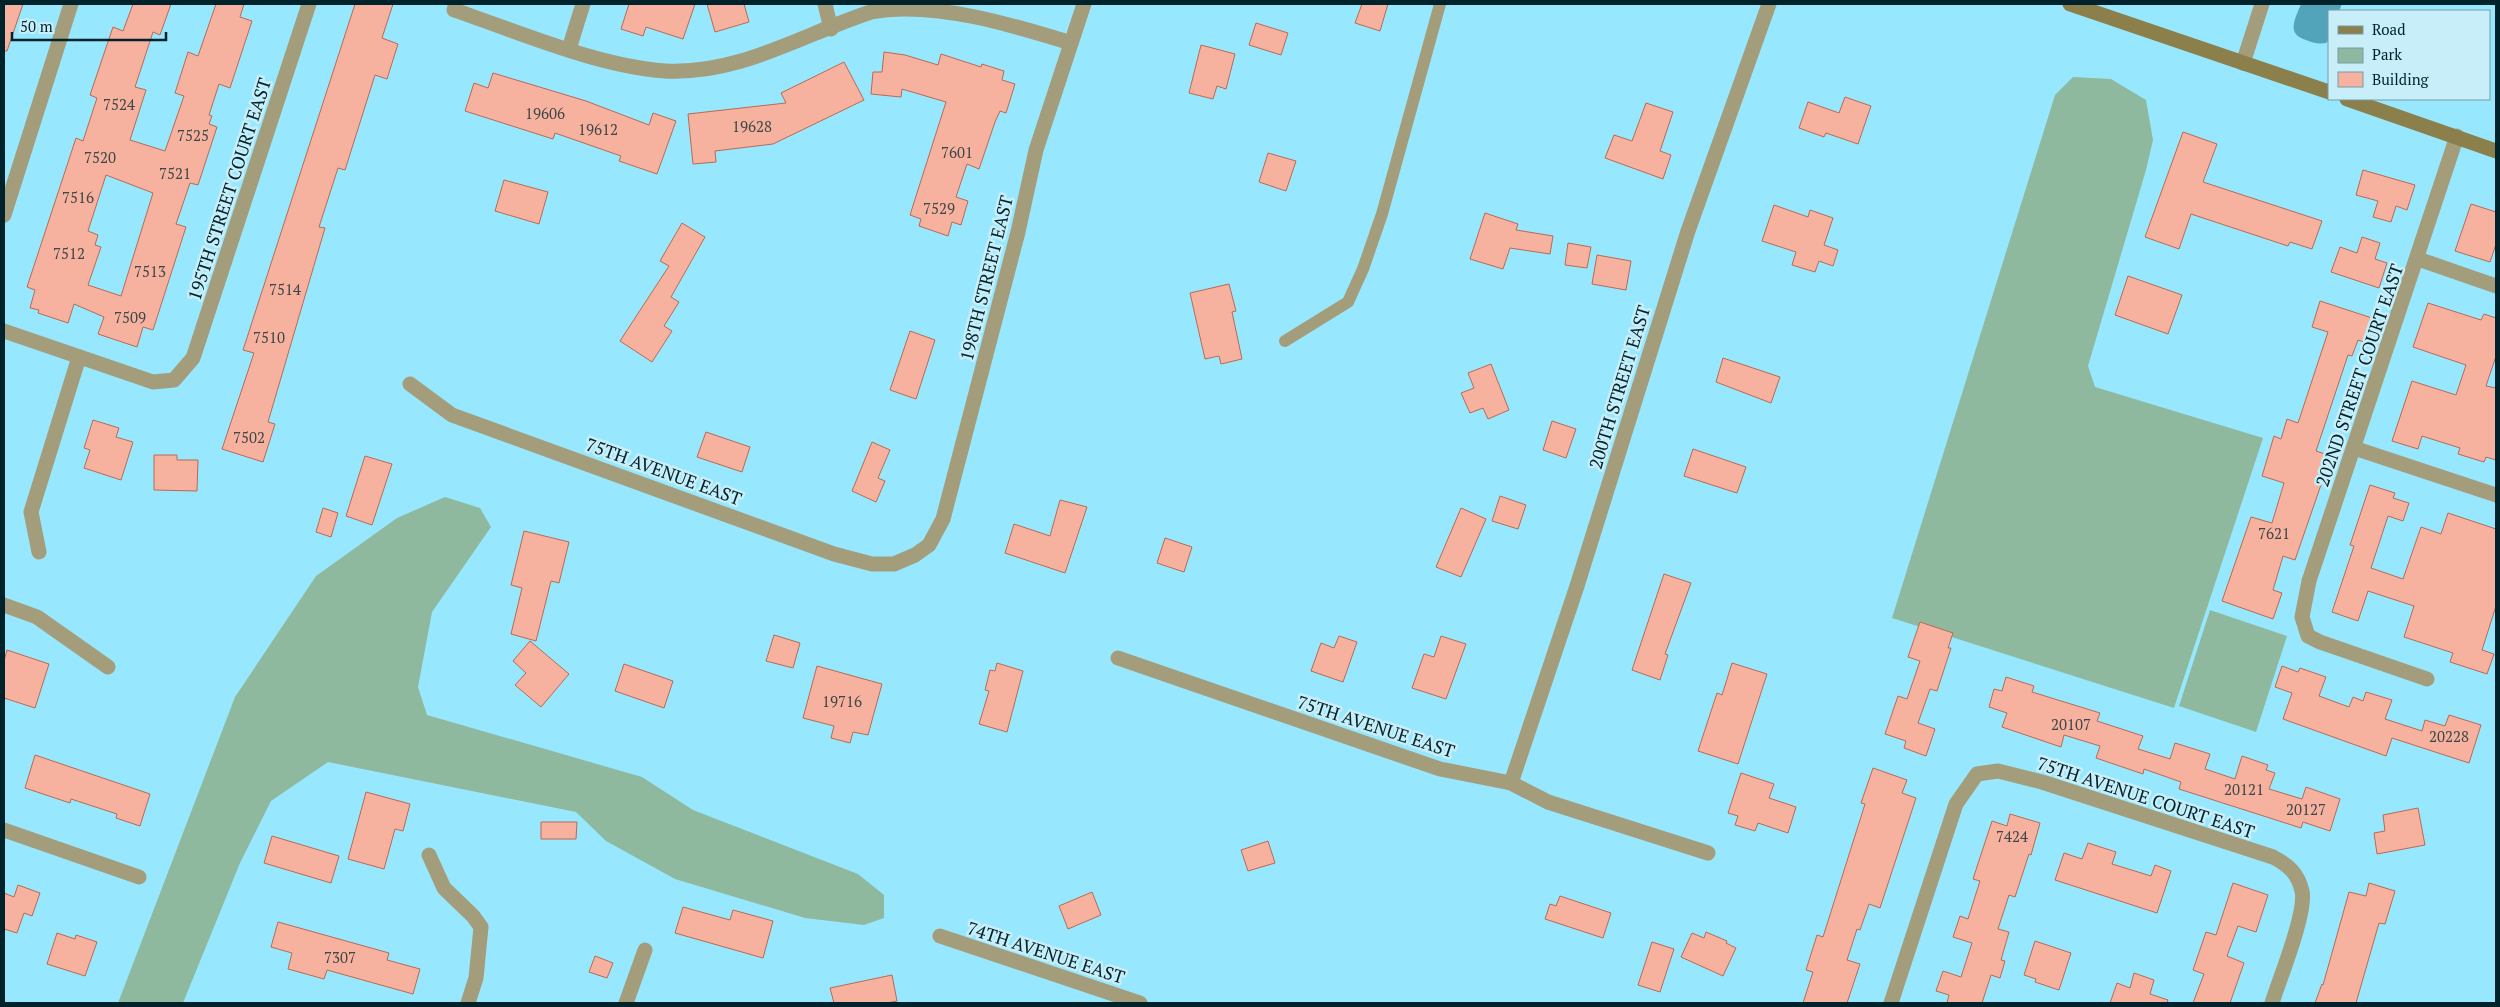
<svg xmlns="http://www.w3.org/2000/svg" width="2500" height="1007" font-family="'PT Serif',serif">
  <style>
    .green { fill: #8eb99e }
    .water { fill: #51a4ba }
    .building { fill: #f6b29e; stroke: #b86a53; fill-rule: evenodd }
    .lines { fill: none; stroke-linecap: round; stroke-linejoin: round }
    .lane { stroke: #a49d7b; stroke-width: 12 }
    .street { stroke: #a49d7b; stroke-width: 15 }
    .secondary { stroke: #8b7f4c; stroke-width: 15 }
    .labels { text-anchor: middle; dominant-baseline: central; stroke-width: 5; stroke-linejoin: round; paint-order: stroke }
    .number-label { font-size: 15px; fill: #3e4647 }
    .street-label { font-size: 18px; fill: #00222a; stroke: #c8eef9 }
  </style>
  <rect width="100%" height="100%" fill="#97e8fe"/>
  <!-- green -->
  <g class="green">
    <path d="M2073,77L2111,79L2146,100L2153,140L2146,170L2088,366L2095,387L2263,438L2174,708L1892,618L2055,95Z"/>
    <path d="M445,497L480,508L491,527L432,612L418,687L427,715L642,777L693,810L858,874L884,895V918L864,925L805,918L675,879L606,841L576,812L328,762L271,801L240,863L183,1003H118L235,697L316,576L397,518Z"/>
    <path d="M2210,610L2287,636L2256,732L2179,706Z"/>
  </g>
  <!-- water -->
  <path class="water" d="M2301,4H2342L2339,11H2329V40L2326,43C2318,44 2313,43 2306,40C2286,34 2295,19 2301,4Z"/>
  <!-- building -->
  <g class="building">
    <path d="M4,4H23L7,51H4Z"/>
    <path d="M133,4H171L160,35L153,32L135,87L146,90L130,140L165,151L184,96L175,93L188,52L198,56L216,4H244L240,17L252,21L230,88L219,84L209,115L212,116L209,124L217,127L198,185L190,183L176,224L186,227L153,330L143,327L137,347L98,334L104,317L74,304L68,323L38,313L39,310L30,308L35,290L27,287L76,138L83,141L97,98L90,95L113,27L123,31ZM106,175L153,193L121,296L88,285L101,247L95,245L98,235L88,231Z"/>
    <path d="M355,4H393L382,38L398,44L387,79L375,75L345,170L338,168L319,227L325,228L268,422L275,424L263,462L222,449L254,353L243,350Z"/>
    <path d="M629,4H695L683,39L646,27L643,36L621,29Z"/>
    <path d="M707,4H744L749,22L715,32Z"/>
    <path d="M1362,4H1388L1380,31L1355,23Z"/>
    <path d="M1256,23L1288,33L1281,55L1249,45Z"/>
    <path d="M1201,45L1235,54L1226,89L1217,86L1213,99L1189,93Z"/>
    <path d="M884,52L905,55L938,65L941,54L981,67L982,64L1004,71L1002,80L1015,84L1006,113L1000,111L995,122L979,169L967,164L956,197L968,201L961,225L952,222L948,236L919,226L921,219L910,215L946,102L902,89L901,97L871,94L873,72H882Z"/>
    <path d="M844,62L864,100L773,144L715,151L716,162L693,164L688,114L786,103L781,93Z"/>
    <path d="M493,73L586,101L649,125L653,113L676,121L657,174L619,161L621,156L555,133L553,139L465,111L474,83L488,88Z"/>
    <path d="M1845,97L1871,106L1858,144L1826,133L1824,137L1799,128L1808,102L1839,113Z"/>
    <path d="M1646,103L1673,112L1660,151L1671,155L1663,179L1605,158L1614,135L1632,141Z"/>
    <path d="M2183,132L2217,144L2203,182L2322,221L2312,249L2290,242L2288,246L2191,214L2179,249L2145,237Z"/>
    <path d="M1268,153L1296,161L1286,191L1259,182Z"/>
    <path d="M2363,170L2415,185L2407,210L2396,206L2391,222L2373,217L2378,201L2356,195Z"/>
    <path d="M504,180L548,192L539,224L495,211Z"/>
    <path d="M2471,204L2496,212V244L2490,262L2455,251Z"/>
    <path d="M1774,205L1808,217L1810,210L1833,218L1824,245L1838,250L1833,266L1819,261L1815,272L1792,265L1796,252L1762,241Z"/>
    <path d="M1485,213L1518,224L1516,230L1553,236L1550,254L1510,248L1503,269L1470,259Z"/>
    <path d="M682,223L705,237L671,297L679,302L664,326L672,331L652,362L620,341L669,266L660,261Z"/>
    <path d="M2362,237L2380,243L2375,259L2387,263L2379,288L2331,272L2340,247L2357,253Z"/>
    <path d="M1568,243L1591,247L1587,268L1565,265Z"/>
    <path d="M1597,255L1631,261L1626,290L1592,284Z"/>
    <path d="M2128,276L2182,295L2168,334L2115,315Z"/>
    <path d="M1229,284L1236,311L1232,312L1242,359L1221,364L1219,356L1205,359L1190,293Z"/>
    <path d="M2320,301L2372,318L2364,342L2358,340L2352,356L2348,355L2316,451L2331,456L2295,560L2283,556L2273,590L2282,593L2273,619L2222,601L2251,517L2272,523L2284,483L2262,476L2274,436L2281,439L2287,419L2298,423L2328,332L2312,327Z"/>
    <path d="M2428,303L2481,320L2484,314L2496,318V356L2486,386L2496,388V460L2486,457L2484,462L2458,454L2460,448L2422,436L2418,449L2392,441L2412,381L2456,395L2466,365L2413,347Z"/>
    <path d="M910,331L935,340L916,399L890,390Z"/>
    <path d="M1723,358L1780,377L1771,403L1716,382Z"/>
    <path d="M1491,364L1509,410L1488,419L1483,408L1470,413L1461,393L1474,388L1468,373Z"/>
    <path d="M93,420L119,428L116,437L133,442L121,480L84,468L90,450L84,448Z"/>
    <path d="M1552,421L1576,429L1566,458L1543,450Z"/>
    <path d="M706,432L750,447L742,472L697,457Z"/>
    <path d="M872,442L890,450L878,478L885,481L876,502L852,491Z"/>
    <path d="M1693,449L1746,467L1737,493L1684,476Z"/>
    <path d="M154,455H177V460H198L197,491L154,490Z"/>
    <path d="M365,456L392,464L372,525L346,516Z"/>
    <path d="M2370,485L2395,493L2393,498L2409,503L2403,521L2388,516L2371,568L2403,579L2421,527L2441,534L2448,513L2496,529V606L2482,650L2494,654L2487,674L2450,662L2453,653L2404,637L2414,606L2368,591L2358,621L2332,612L2354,546L2350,545Z"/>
    <path d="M1500,496L1526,505L1518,529L1492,521Z"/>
    <path d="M1060,500L1087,507L1065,573L1005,553L1014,524L1050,536Z"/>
    <path d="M323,508L338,513L331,537L316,532Z"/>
    <path d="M1461,508L1486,519L1461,577L1436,567Z"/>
    <path d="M524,531L569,542L559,583L551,581L536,641L511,634L522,588L511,585Z"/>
    <path d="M1165,538L1192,547L1184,572L1157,563Z"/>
    <path d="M1664,574L1691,583L1665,654L1668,655L1660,680L1632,670Z"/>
    <path d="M1920,622L1953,633L1948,648H1951L1937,691L1930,689L1918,723L1935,729L1926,756L1904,748L1906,741L1885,734L1898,696L1907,699L1920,661L1908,657Z"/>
    <path d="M774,635L800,643L793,668L766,661Z"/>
    <path d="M1339,636L1357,642L1343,682L1311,671L1321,643L1334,648Z"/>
    <path d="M1441,636L1466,644L1446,699L1412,688L1424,654L1434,657Z"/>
    <path d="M530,641L569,674L541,707L515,685L526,673L513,661Z"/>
    <path d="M7,650L49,664L35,708L4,698V661Z"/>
    <path d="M997,663L1023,671L1007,732L979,724L989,691L985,690L990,670L995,671Z"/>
    <path d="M1732,663L1767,674L1738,764L1698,751L1717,693L1722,695Z"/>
    <path d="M624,664L673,681L664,708L615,691Z"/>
    <path d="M817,666L882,684L868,735L853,732L850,743L831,738L834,726L803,718Z"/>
    <path d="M2282,666L2298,672L2300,668L2326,677L2319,696L2349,707L2353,697L2363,701L2366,692L2392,700L2385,719L2422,731L2425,720L2445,726L2449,715L2481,725L2469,763L2392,738L2386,756L2283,719L2292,693L2275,687Z"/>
    <path d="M2006,677L2034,686L2032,692L2100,713L2097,721L2143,736L2138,749L2170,759L2175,743L2210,754L2205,769L2235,779L2242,756L2268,765L2266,770L2275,773L2269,789L2302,799L2306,787L2340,799L2330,831L2303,822L2301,828L2179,789L2181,782L2144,769L2143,774L2096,758L2100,746L2064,735L2061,747L2002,727L2007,713L1989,707L1994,689L2002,691Z"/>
    <path d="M35,755L150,794L140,826L116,818L117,814L71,799L70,803L25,788Z"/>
    <path d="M1873,768L1907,780L1902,793L1916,798L1880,908L1869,904L1860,930L1857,929L1847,960L1860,964L1847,1003H1803L1813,972L1806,970L1817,935L1823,937L1865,804L1861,803Z"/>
    <path d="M1741,773L1774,784L1769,798L1796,807L1788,833L1758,823L1755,831L1735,825L1738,816L1728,813Z"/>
    <path d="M366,792L410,804L403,831L395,829L384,869L348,859Z"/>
    <path d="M2418,808L2425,845L2377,854L2374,833L2385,831L2383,815Z"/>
    <path d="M2010,814L2040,823L2031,855L2029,854L2015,897L2009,895L1998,929L2009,932L2001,960L2005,961L2000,978L1991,975L1982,1003H1947L1949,995L1936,991L1943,971L1961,977L1972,943L1953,937L1960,916L1968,919L1980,881L1973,879L1992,821L2007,826Z"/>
    <path d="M541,822H577L576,839H541Z"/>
    <path d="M272,836L339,856L331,883L264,863Z"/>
    <path d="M1268,841L1275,863L1248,871L1241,850Z"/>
    <path d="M2088,843L2116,852L2112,864L2151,876L2155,865L2171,871L2157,913L2055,880L2064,853L2082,859Z"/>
    <path d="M2233,883L2268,895L2256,932L2238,926L2227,956L2244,963L2230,1003H2193L2204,974L2193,970L2206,932L2216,935Z"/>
    <path d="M2369,883L2395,891L2385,924L2379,923L2356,1003H2315L2322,984L2323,985L2349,892L2366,896Z"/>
    <path d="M18,885L40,893L32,916L24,913L17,933L4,929V893L14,897Z"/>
    <path d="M1092,892L1101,915L1068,929L1059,906Z"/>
    <path d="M1560,896L1611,913L1603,938L1545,919L1550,904L1556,906Z"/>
    <path d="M683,907L730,920L733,910L773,921L763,958L675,933Z"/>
    <path d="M278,922L389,953L387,960L420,969L413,994L327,970L324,979L288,969L292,953L271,947Z"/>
    <path d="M1706,932L1727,941L1726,943L1736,948L1723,976L1681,957L1692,933L1704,938Z"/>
    <path d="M57,933L75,939L76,935L97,942L85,976L47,964Z"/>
    <path d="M2035,941L2071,953L2059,990L2035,982L2036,979L2024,975Z"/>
    <path d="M1652,942L1674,949L1660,992L1638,985Z"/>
    <path d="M595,956L613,963L607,978L589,972Z"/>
    <path d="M2134,973L2154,980L2150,994L2168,1000L2167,1003H2110L2117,983L2130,988Z"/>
    <path d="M892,975L897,1001L887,1003H834L830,988Z"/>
  </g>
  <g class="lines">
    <!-- lane -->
    <path class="lane" d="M1285,341L1348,302L1363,269L1382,214L1440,4"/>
    <!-- street -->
    <g class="street">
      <path d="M456,4L454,10C519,32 597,66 665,71C740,75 803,34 871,12C931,0 1013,25 1071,43"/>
      <path d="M825,4L831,29"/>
      <path d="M569,49L583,4"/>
      <path d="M2243,63L2262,4"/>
      <path d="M4,215L71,4"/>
      <path d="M2418,259L2496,286"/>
      <path d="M4,331L153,382L174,380L193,358L309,4"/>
      <path d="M410,384L452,415L834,554L872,564H894L915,555L929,545L943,519L1018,232L1036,150L1084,4"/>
      <path d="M2354,448L2496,495"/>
      <path d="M39,552L31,512L79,357"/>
      <path d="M4,605L37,617L108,667"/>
      <path d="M1118,658L1440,769L1511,783L1548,802L1708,853"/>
      <path d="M2427,679L2320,642L2308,636L2302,617L2309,581L2457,136"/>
      <path d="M1511,783L1577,586L1688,231L1769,4"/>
      <path d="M4,830L139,877"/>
      <path d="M429,855L444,888L473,916L481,927L476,978L468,1003"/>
      <path d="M940,936L1140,1003"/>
      <path d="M626,1003L645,950"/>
      <path d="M1891,1003L1956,804L1977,774L1998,771L2042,782L2273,857C2288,865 2298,873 2302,891C2307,912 2279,980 2272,1003"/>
    </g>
    <!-- secondary -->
    <g class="secondary">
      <path d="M2070,4L2329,92"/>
      <path d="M2347,99L2496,151"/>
    </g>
  </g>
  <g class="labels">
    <!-- number labels -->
    <g class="number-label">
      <text x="119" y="104">7524</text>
      <text x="545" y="113">19606</text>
      <text x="752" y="126">19628</text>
      <text x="598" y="129">19612</text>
      <text x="193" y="135">7525</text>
      <text x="957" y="152">7601</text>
      <text x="100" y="157">7520</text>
      <text x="175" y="173">7521</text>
      <text x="78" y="197">7516</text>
      <text x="939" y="208">7529</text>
      <text x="69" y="253">7512</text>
      <text x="150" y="271">7513</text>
      <text x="285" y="289">7514</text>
      <text x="130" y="317">7509</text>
      <text x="269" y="337">7510</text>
      <text x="249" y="437">7502</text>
      <text x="2274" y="533">7621</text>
      <text x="842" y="701">19716</text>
      <text x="2071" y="724">20107</text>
      <text x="2449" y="736">20228</text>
      <text x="2244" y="789">20121</text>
      <text x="2306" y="809">20127</text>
      <text x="2012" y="836">7424</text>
      <text x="340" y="957">7307</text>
    </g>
    <!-- street labels -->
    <g class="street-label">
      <text transform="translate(229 189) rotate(-72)">195TH STREET COURT EAST</text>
      <text transform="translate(986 278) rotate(-76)">198TH STREET EAST</text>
      <text transform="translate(2359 375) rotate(-71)">202ND STREET COURT EAST</text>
      <text transform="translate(1619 387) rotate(-73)">200TH STREET EAST</text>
      <text transform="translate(664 471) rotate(20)">75TH AVENUE EAST</text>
      <text transform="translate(1376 726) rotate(18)">75TH AVENUE EAST</text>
      <text transform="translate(2146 797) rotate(18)">75TH AVENUE COURT EAST</text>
      <text transform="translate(1046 952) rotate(18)">74TH AVENUE EAST</text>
    </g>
  </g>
  <!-- border -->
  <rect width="2500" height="1007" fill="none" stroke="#00222a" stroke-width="10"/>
  <!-- legend -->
  <rect x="2328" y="10" width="162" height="90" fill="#c8eef9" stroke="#789ca6"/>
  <rect x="2338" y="26" width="25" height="8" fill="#8b7f4c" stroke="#789ca6"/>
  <text x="2372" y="35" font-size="15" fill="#00222a">Road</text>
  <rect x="2338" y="48" width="25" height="15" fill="#8eb99e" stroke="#789ca6"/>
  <text x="2372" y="60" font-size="15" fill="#00222a">Park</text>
  <rect x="2338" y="72" width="25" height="15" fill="#f6b29e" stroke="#789ca6"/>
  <text x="2372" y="85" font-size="15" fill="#00222a">Building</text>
  <!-- scale -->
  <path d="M12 32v8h154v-8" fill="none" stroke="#00222a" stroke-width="2.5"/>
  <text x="20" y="32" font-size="15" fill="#00222a" stroke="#c8eef9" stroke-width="4" paint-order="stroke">50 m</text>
</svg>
